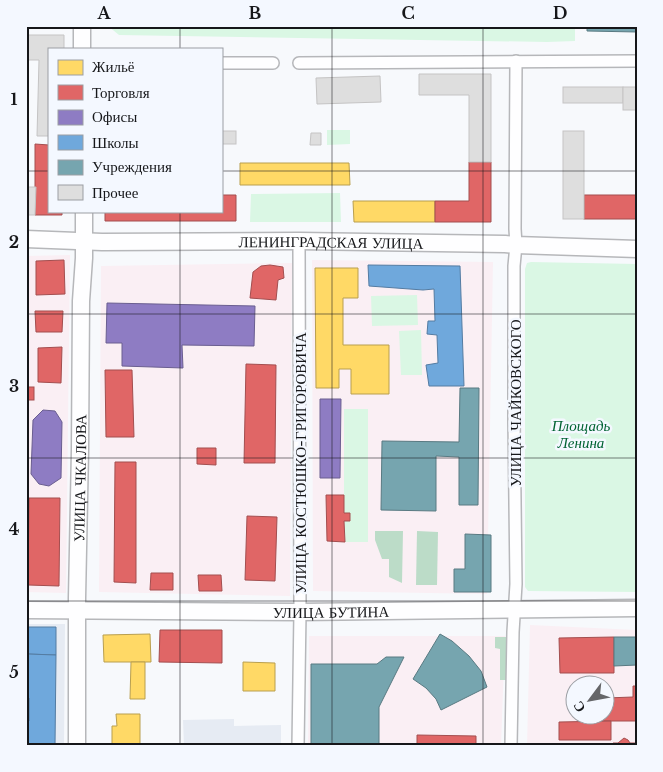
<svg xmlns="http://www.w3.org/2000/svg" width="663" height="772" font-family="'Libre Baskerville',serif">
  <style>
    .commercial { fill: #faeff4; fill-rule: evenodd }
    .built { fill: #e6ebf3 }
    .green { fill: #daf7e4 }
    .forest { fill: #bcdcc8 }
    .homes { fill: #ffd966; stroke: #b99f4f }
    .shops { fill: #e06666; stroke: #a34e4f }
    .offices { fill: #8e7cc3; stroke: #6a5e90 }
    .schools { fill: #6fa8dc; stroke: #547ca2 }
    .public { fill: #76a5af; stroke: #597a82 }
    .building { fill: #dedede; stroke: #c5c4c4 }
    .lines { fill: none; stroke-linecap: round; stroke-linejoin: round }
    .street-casing { stroke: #b6b7ba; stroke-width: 14 }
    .secondary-casing { stroke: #b6b7ba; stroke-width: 19 }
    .street { stroke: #fefeff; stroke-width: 11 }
    .secondary { stroke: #fefeff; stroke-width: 16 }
    .grid { fill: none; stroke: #16171a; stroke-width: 1; stroke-opacity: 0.55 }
    .labels { text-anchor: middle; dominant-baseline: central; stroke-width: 5; stroke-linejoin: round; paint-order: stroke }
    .street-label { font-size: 15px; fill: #16171a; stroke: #f4f8ff }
    .park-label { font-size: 15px; font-style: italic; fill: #006333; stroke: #f4f8ff }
    .neatline { fill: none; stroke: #16171a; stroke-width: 2 }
    .grid-label { font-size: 16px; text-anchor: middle; font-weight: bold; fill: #16171a }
  </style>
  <rect width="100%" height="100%" fill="#f7f9fc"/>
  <!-- commercial -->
  <g class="commercial">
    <path d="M70,255L66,593L26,592V256Z"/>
    <path d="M312,260L493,262L487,594L313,591Z"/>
    <path d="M292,263L290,596L99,592L101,266Z"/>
    <path d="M530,625L637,630V746H527ZM576,684H606V714H576Z"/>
    <path d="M309,636H505L501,746H308Z"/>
  </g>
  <!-- built -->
  <g class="built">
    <path d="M26,624H65L64,746H26Z"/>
    <path d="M234,719V726L281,725V746H184L183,720Z"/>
  </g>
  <!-- green -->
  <g class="green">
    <path d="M108,26H575V41L547,42L119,35Z"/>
    <path d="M327,130H350V144L327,145Z"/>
    <path d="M340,193L341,222H250L251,194Z"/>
    <path d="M531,262L637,264V592L528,591L525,587V269L527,263Z"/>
    <path d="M417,295L418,325L372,326L371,296Z"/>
    <path d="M421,330L422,375H401L399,331Z"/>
    <path d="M344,409H368V542H345L344,521H350L344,513Z"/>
  </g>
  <!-- forest -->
  <g class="forest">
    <path d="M375,531H403L402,583L389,577V559H382L375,540Z"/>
    <path d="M417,531L438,532L437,585H416Z"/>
    <path d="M495,637H506V680H500V649L495,648Z"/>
  </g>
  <!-- homes -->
  <g class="homes">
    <path d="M240,163H349L350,185H240Z"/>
    <path d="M353,201H435V222H354Z"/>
    <path d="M315,268H358V298H343V345H389V394H351V369H339V388H316Z"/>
    <path d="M150,634L151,662H104L103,635Z"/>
    <path d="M131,662H145V699H130Z"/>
    <path d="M243,662L275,663V691H243Z"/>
    <path d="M116,714H140V746H112V726H117Z"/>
  </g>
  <!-- shops -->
  <g class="shops">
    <path d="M35,144L49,145V211H62V215H35Z"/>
    <path d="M469,162H491V222H435V201H469Z"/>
    <path d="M221,195H236V221H105V211H221Z"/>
    <rect x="584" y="195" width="53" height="24"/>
    <path d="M64,260L65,294L36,295V261Z"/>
    <path d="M270,265L283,267L284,278L278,280L276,300L250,298L253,272L261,266Z"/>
    <path d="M35,311H63L62,332H36Z"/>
    <path d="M62,347L61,383L38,382V348Z"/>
    <path d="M246,364L276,365L275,463H244Z"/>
    <path d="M105,370H132L134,437H106Z"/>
    <rect x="26" y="387" width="8" height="13"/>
    <path d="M197,448H216V465L197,464Z"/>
    <path d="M115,462H136V583L114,582Z"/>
    <path d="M326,495H344V513H350V521H344L345,542L327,541Z"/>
    <path d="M29,498H60L59,586L28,585Z"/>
    <path d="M247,516L277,517L275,581L245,580Z"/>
    <path d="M151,573H173V590H150Z"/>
    <path d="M198,575H221L222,591H199Z"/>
    <path d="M160,630H222V663L159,662Z"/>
    <path d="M614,637V673H560L559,638Z"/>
    <path d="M633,686H637V721H584L583,714H606V698L633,697Z"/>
    <path d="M611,721V740H559V722Z"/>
    <path d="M417,735L476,736V746H417Z"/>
    <path d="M624,738L628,740L630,743H635V746H613V743H618Z"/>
  </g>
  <!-- offices -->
  <g class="offices">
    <path d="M107,303L255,306L254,346L182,345L183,368L122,366V343H106Z"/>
    <path d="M320,399H341L340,478H320Z"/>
    <path d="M43,410L55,411L62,422L61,478L49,486L39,484L31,474L33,420Z"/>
  </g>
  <!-- schools -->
  <g class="schools">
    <path d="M368,265L460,266L464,386H429L426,365L438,363L437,335L427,334L428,321H435L434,289L423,290L369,286Z"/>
    <path d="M26,627H56V655L26,654Z"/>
    <path d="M28,654L56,655L55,746H26V721H29V698H26V674H28Z"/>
  </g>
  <!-- public -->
  <g class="public">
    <path d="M587,26H637V32L587,31Z"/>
    <path d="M460,388H479L478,505H459V457L436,456V511L381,510L382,441L459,442Z"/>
    <path d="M465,534L491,535V592H454V569H465Z"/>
    <path d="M440,634L452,641L469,656L481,671L487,687L441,710L436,699L426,688L413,679Z"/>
    <path d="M614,637H637V665L614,666Z"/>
    <path d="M386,657H404L379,707V746H364L365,744H311V664H377Z"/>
  </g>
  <!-- building -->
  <g class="building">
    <path d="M26,35H64V49H49V136H37L39,60H26Z"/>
    <path d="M419,74H491V162H469V95H419Z"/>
    <path d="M380,76L381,102L317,104L316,78Z"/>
    <rect x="563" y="87" width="60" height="16"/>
    <rect x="623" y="87" width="14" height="23"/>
    <rect x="221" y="131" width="15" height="13"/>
    <rect x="563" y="131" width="21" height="88"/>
    <path d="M311,133H321V145H310Z"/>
    <path d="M26,187H36L35,215H26Z"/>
  </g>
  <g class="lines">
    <defs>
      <g id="street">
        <path d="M221,63H273"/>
        <path d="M299,63L637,61"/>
        <path d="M298,746L300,612L299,241"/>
        <path d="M511,746L513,632L516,584L514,420V266L516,245L515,229L516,61"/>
      </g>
      <g id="secondary">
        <path d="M82,26V49"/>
        <path id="s1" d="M26,239L102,242L299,241L505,244L516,245L637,249"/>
        <path id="s2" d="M26,610L300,612L637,608"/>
        <path id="s3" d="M77,746V598L80,450L81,301L84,258V211"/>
      </g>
    </defs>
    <!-- street casing -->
    <use href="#street" class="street-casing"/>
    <!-- secondary casing -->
    <use href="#secondary" class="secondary-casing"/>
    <!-- street -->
    <use href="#street" class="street"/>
    <!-- secondary -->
    <use href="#secondary" class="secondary"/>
  </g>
  <!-- grid -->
  <path class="grid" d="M180,26V49M332,26V746M483,26V746M26,171H49M221,171H637M180,211V746M26,314H637M26,458H637M26,601H637"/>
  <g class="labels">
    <!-- street labels -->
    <g class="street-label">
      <text stroke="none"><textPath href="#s1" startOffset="305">ЛЕНИНГРАДСКАЯ УЛИЦА</textPath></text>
      <text transform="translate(515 403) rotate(-90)">УЛИЦА ЧАЙКОВСКОГО</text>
      <text transform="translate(300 463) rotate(-90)">УЛИЦА КОСТЮШКО-ГРИГОРОВИЧА</text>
      <text stroke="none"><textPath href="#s3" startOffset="268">УЛИЦА ЧКАЛОВА</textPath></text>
      <text stroke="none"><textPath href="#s2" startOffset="305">УЛИЦА БУТИНА</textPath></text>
    </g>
    <!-- park labels -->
    <g class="park-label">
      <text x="581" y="425">Площадь<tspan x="581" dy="17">Ленина</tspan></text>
    </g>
  </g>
  <!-- border -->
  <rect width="663" height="772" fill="none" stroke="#f4f8ff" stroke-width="55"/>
  <!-- legend -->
  <rect x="48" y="48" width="175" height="165" fill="#f4f8ff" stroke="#9b9ea3"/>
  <rect x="58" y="60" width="25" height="15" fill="#ffd966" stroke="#9b9ea3"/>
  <text x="92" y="72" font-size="15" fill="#16171a">Жильё</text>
  <rect x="58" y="85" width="25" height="15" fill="#e06666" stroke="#9b9ea3"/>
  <text x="92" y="98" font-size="15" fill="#16171a">Торговля</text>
  <rect x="58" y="110" width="25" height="15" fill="#8e7cc3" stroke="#9b9ea3"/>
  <text x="92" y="122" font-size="15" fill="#16171a">Офисы</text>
  <rect x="58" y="135" width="25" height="15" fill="#6fa8dc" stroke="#9b9ea3"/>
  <text x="92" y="148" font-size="15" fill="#16171a">Школы</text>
  <rect x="58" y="160" width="25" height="15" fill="#76a5af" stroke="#9b9ea3"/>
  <text x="92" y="172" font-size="15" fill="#16171a">Учреждения</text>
  <rect x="58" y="185" width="25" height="15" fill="#dedede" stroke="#9b9ea3"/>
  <text x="92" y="198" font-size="15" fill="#16171a">Прочее</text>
  <!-- north arrow -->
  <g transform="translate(590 700) rotate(238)"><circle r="24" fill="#f4f8ff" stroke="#9b9ea3"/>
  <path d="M0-4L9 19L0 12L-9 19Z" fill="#656669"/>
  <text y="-8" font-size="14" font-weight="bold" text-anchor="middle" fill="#16171a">С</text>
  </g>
  <rect x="28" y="28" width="608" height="716" class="neatline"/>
  <g class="grid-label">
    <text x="104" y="19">A</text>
    <text x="255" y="19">B</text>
    <text x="408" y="19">C</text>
    <text x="560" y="19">D</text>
    <text x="14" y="105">1</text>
    <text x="14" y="248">2</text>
    <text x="14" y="392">3</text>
    <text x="14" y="535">4</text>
    <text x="14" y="678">5</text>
  </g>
</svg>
